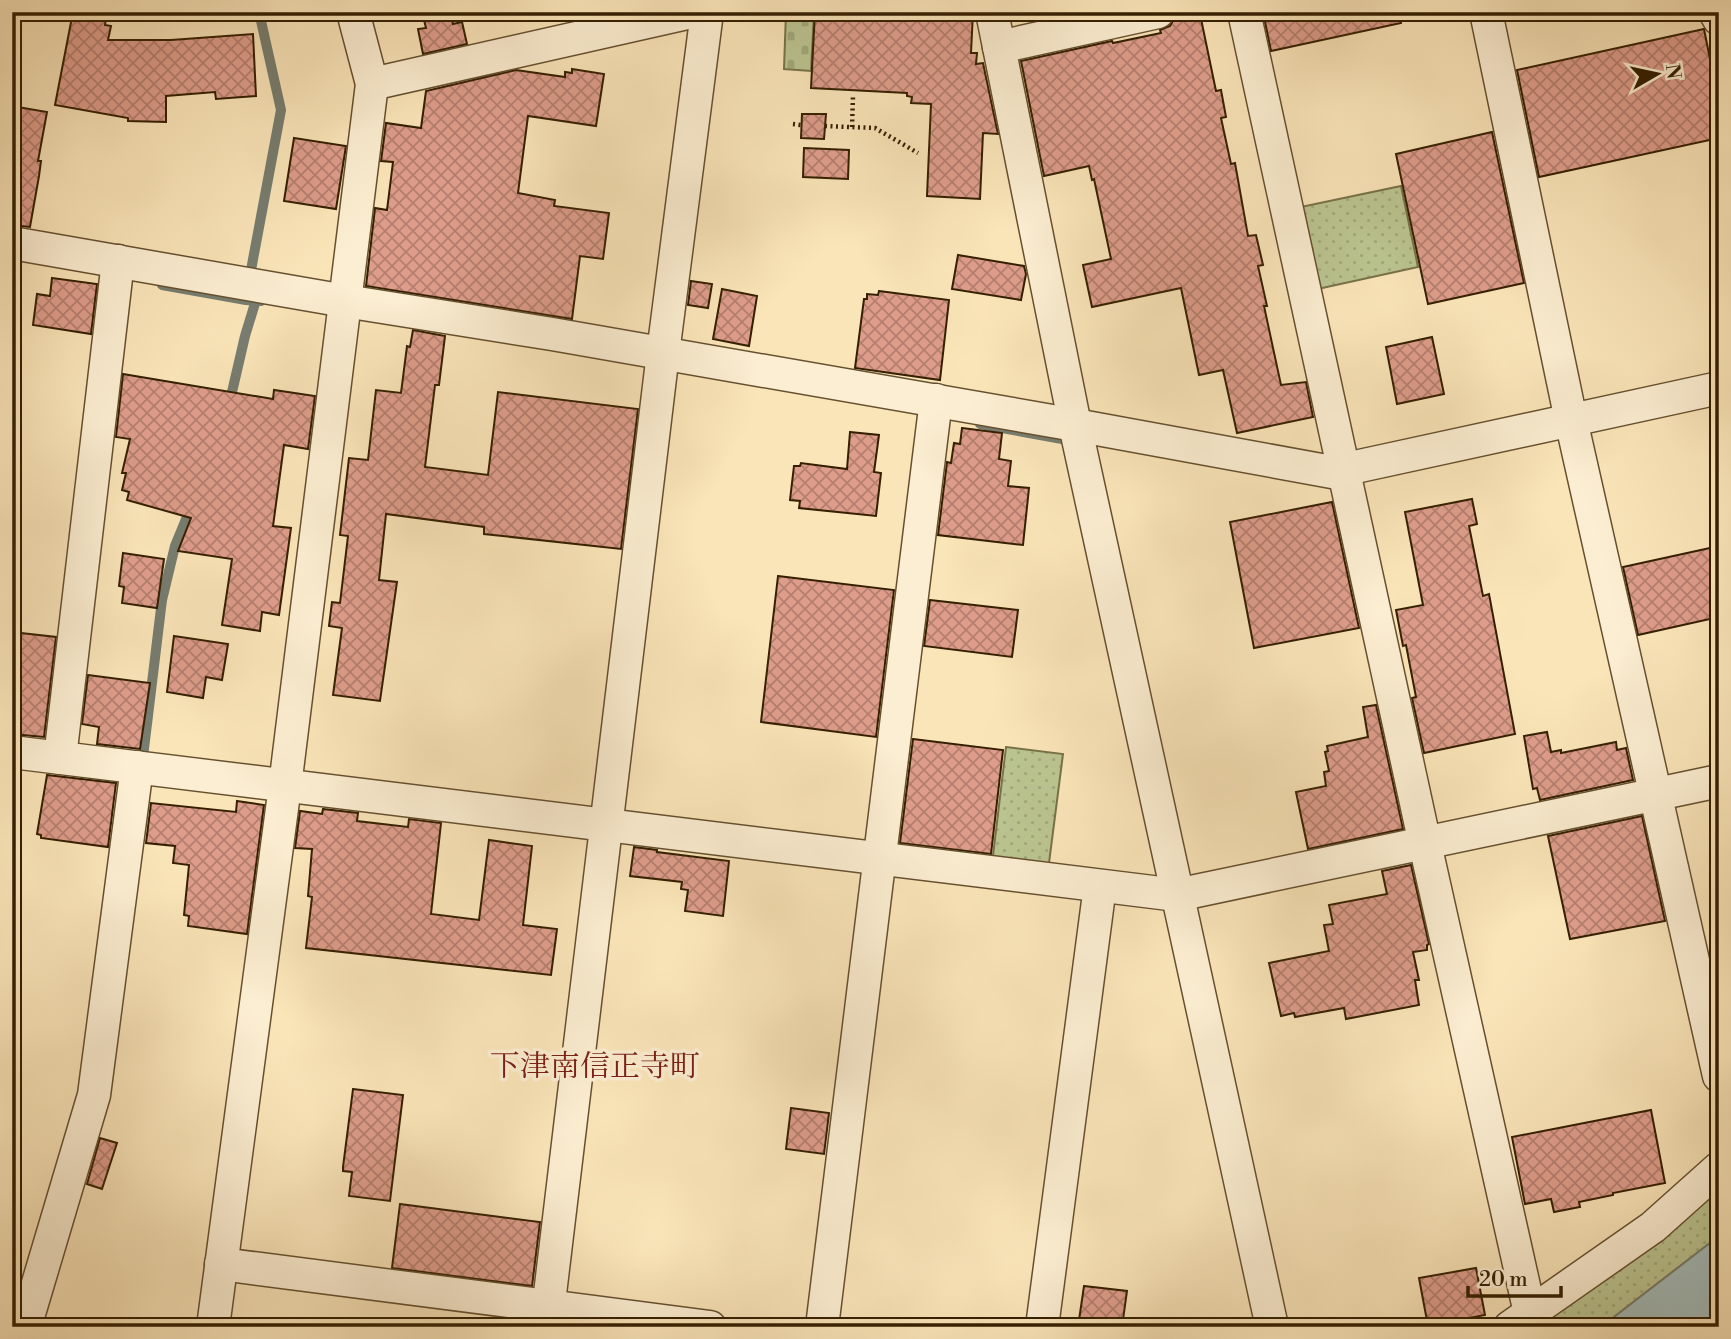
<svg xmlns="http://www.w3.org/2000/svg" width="1731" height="1339" font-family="'Libre Bodoni','Noto Serif JP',serif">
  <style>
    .grass { fill: url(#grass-dots); stroke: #787249; stroke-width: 2 }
    .cemetery { fill: url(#cemetery-stones); stroke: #787249; stroke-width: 2 }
    .water { fill: #a3bcba; stroke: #777d70; stroke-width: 2 }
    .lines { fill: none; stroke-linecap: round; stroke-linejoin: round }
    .stream { stroke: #777d70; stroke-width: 10 }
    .building { fill: url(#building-cross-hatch); stroke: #341f01; stroke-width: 2 }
    .street-casing { stroke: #66502f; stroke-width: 35 }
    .path { stroke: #341f01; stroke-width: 4.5; stroke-dasharray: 2 3.5; stroke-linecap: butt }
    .street { stroke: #fceed2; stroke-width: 32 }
    .labels { text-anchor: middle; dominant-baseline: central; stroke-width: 7; stroke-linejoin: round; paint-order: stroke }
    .quarter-label { font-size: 30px; fill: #7a1f14; stroke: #fceed2 }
  </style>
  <defs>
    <pattern id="grass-dots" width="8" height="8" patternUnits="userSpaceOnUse" patternTransform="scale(1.75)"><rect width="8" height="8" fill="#bbc591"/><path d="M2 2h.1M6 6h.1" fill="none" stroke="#a1a97b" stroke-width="1.8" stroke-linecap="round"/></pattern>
    <pattern id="cemetery-stones" width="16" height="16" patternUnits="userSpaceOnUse" patternTransform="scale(1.75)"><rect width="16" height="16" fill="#bbc591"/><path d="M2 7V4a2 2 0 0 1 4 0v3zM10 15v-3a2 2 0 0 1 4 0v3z" fill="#a1a97b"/></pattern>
    <pattern id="building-cross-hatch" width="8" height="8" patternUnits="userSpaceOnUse" patternTransform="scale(1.75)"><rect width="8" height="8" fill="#de9d8b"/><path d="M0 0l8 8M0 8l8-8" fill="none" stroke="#b57f6f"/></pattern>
  </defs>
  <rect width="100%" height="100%" fill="#fae5b9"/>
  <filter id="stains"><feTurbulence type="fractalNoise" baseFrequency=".00286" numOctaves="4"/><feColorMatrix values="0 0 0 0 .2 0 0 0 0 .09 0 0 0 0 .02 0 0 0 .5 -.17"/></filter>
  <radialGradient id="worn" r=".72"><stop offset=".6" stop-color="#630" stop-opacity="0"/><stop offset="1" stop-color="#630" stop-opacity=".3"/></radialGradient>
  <!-- grass -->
  <g class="grass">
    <path d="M1401,186L1418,267L1313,290L1296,208Z"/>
    <path d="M1006,747L1063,754L1048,871L992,864Z"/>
    <path d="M1719,1179V1236L1601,1327H1531Z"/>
  </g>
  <!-- cemetery -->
  <path class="cemetery" d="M786,12H814L811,71L784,69Z"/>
  <!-- water -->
  <path class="water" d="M1719,1236V1327H1601Z"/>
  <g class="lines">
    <!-- stream -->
    <g class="stream">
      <path d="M251,270L281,110L259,12"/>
      <path d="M162,285L246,300L261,301"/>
      <path d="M229,405L245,336L256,300"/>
      <path d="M980,424L1062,439"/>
      <path d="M143,757L162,600L175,546L191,507"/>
    </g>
  </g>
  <!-- building -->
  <g class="building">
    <path d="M73,12L106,18L105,25L111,26L108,40H171L253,34L256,96L216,99L215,92L166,96V122L128,121V118L55,105Z"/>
    <path d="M422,12H450L453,24L462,22L467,44L423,54L418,29L426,28Z"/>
    <path d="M815,12H973L971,53H977L976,64L983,63L998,134L983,133L980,199L927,196L931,104L911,103L912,97L907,96V93L811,88Z"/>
    <path d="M1263,12H1400L1401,23L1271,51Z"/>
    <path d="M1200,14L1216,91L1221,90L1226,117L1221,118L1231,164L1235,163L1248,236L1256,235L1263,265L1258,266L1267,306H1264L1281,385L1306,382L1313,417L1237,433L1223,370L1199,375L1181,288L1092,307L1083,265L1111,259L1094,179L1092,180L1089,166L1044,176L1021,61L1112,41L1113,43L1161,33L1160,30L1170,26L1174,19Z"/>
    <path d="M1704,29L1715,84L1719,83V138L1539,177L1517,70Z"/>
    <path d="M572,69L604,74L596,126L528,116L518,193L555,200L554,206L609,213L603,259L580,256L572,319L366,286L375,208L387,210L393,162L381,161L386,123L421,128L426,91L516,70L565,77V72L572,73Z"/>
    <path d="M12,106L47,112L38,161H41L39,176L30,227L12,225Z"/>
    <path d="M802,114H826L824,139L801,138Z"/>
    <path d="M1492,132L1524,283L1428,304L1396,154Z"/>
    <path d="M294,138L346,146L336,209L284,201Z"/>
    <path d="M804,148L849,150L848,179L803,177Z"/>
    <path d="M958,255L1024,266L1026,274L1021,300L952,289Z"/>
    <path d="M52,278L97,284L91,334L33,325L37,294L50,296Z"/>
    <path d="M691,281L712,284L708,308L688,305Z"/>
    <path d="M722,289L757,296L749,346L713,339Z"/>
    <path d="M879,291L949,300L940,380L855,368L864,299H867V294L878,295Z"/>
    <path d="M413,330L445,336L439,385H435L425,467L488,475L498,392L638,409L621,549L484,534V527L386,514L379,580L397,582L380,701L333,695L342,628L329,626L332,602L340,603L348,536L340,535L349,458L368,460L376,390L401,393L407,346L410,347Z"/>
    <path d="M1432,337L1444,394L1397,404L1386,347Z"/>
    <path d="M123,374L273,399L274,390L315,396L308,449L284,445L273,526L291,528L279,615L262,612L260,631L222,625L232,559L178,551L191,518L127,500L129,492L122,490L126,473H122L130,439L116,437Z"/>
    <path d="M962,428L1002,433L999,459L1011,461L1008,486L1029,488L1023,545L938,535L947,462L951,463L954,443L960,444Z"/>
    <path d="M850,432L879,435L874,472L881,473L876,516L799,508L800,501L790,500L794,466H800L801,463L847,469Z"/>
    <path d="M1472,499L1477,524L1469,526L1483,596L1489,594L1515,734L1424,753L1412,698L1416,697L1406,645L1403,646L1396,610L1423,605L1405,512Z"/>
    <path d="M1332,502L1359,628L1254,648L1230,522Z"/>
    <path d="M1719,546V617L1638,635L1623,567Z"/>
    <path d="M123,553L164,559L157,608L122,603L124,587L119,586Z"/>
    <path d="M778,576L894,590L876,737L761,722Z"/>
    <path d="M930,600L1018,610L1012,657L924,646Z"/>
    <path d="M12,632L56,637L44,737L12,734Z"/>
    <path d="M174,636L228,644L222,680L206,677L203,698L167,692Z"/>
    <path d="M88,675L150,683L140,749L97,744L99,727L82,724Z"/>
    <path d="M1376,705L1403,829L1308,849L1296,792L1326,786L1324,772L1329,771L1325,752L1328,751L1327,746L1368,737L1363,707Z"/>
    <path d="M1547,732L1551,752L1561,750V753L1616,742L1617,750L1626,748L1633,780L1540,800L1537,788L1533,789L1524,736Z"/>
    <path d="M913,739L1003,750L991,854L900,843Z"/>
    <path d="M47,775L116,783L108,847L41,838V835L37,834Z"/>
    <path d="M237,801L264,805L247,934L188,926L189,916L184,915L189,865L173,863L175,846L146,843L151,803L236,812Z"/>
    <path d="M323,809L358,813L357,821L408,827L409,819L441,823L431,914L479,920L489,840L532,846L523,925L557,929L551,975L306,948L312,897L308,896L312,849L295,848L300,811L322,814Z"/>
    <path d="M1642,816L1665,921L1570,939L1548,836Z"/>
    <path d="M634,847L657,850V852L729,861L723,916L685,911L688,890L681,889L682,882L630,876Z"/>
    <path d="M1411,865L1429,944L1427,945V950L1413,952L1419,980H1415L1419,1005L1346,1019L1344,1008L1295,1017L1294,1013L1281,1016L1269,963L1329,951L1324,925L1333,924L1329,905L1387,894L1382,871Z"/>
    <path d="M353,1089L403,1095L390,1201L349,1196L352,1172L343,1171V1167Z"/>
    <path d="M791,1108L829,1113L824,1154L786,1149Z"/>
    <path d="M1651,1110L1665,1183L1613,1193V1195L1579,1202L1580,1207L1554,1212L1551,1199L1525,1204L1512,1137Z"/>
    <path d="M100,1138L117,1143L102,1189L87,1184Z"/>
    <path d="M400,1204L540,1222L532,1286L392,1268Z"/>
    <path d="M1476,1268L1485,1315L1428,1326L1419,1278Z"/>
    <path d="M1084,1286L1127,1291L1122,1327H1078Z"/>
  </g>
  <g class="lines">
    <defs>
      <g id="street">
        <path d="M992,12L1075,425L1272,1327"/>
        <path d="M1244,12L1425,844L1530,1313"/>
        <path d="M1486,12L1571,420L1719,1076"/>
        <path d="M1715,12L1719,19"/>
        <path d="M999,47L1158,12"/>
        <path d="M372,84L692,12"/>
        <path d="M12,243L345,301L552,334L1075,425L1332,472L1719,388"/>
        <path d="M12,752L1177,895L1719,781"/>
        <path d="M60,758L118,261"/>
        <path d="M221,1264L710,1327"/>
        <path d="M25,1327L94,1095L137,767"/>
        <path d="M213,1327L285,786L372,84L353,12"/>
        <path d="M546,1327L663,353L707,12"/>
        <path d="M822,1327L936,400"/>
        <path d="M1042,1327L1100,886"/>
        <path d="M1510,1327L1653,1227L1719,1168"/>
      </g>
    </defs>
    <!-- street casing -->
    <use href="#street" class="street-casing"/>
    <!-- path -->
    <g class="path">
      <path d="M793,124L801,125"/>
      <path d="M825,126L875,128L918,153"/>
      <path d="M852,127L853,96"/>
    </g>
    <!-- street -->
    <use href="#street" class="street"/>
  </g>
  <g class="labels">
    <!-- quarter labels -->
    <g class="quarter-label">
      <text x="595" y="1067">下津南信正寺町</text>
    </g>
  </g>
  <!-- margin -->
  <rect width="1731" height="1339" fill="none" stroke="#fae5b9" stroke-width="42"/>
  <rect x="14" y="14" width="1703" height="1311" fill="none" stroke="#341f01" stroke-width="3.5"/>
  <rect x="21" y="21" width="1689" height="1297" fill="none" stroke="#341f01" stroke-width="2"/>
  <!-- north arrow -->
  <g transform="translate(1657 74) rotate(81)" stroke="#fceed2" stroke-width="5" paint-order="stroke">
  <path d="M0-5L12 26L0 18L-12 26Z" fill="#341f01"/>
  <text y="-10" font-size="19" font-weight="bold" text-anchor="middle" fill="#341f01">N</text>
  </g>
  <!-- scale -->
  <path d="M1468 1286v10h93v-10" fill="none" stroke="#341f01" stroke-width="3.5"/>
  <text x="1479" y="1286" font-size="21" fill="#341f01" stroke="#fceed2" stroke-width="5" paint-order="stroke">20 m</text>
  <rect width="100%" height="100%" filter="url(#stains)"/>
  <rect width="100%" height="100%" fill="url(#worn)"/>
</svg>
